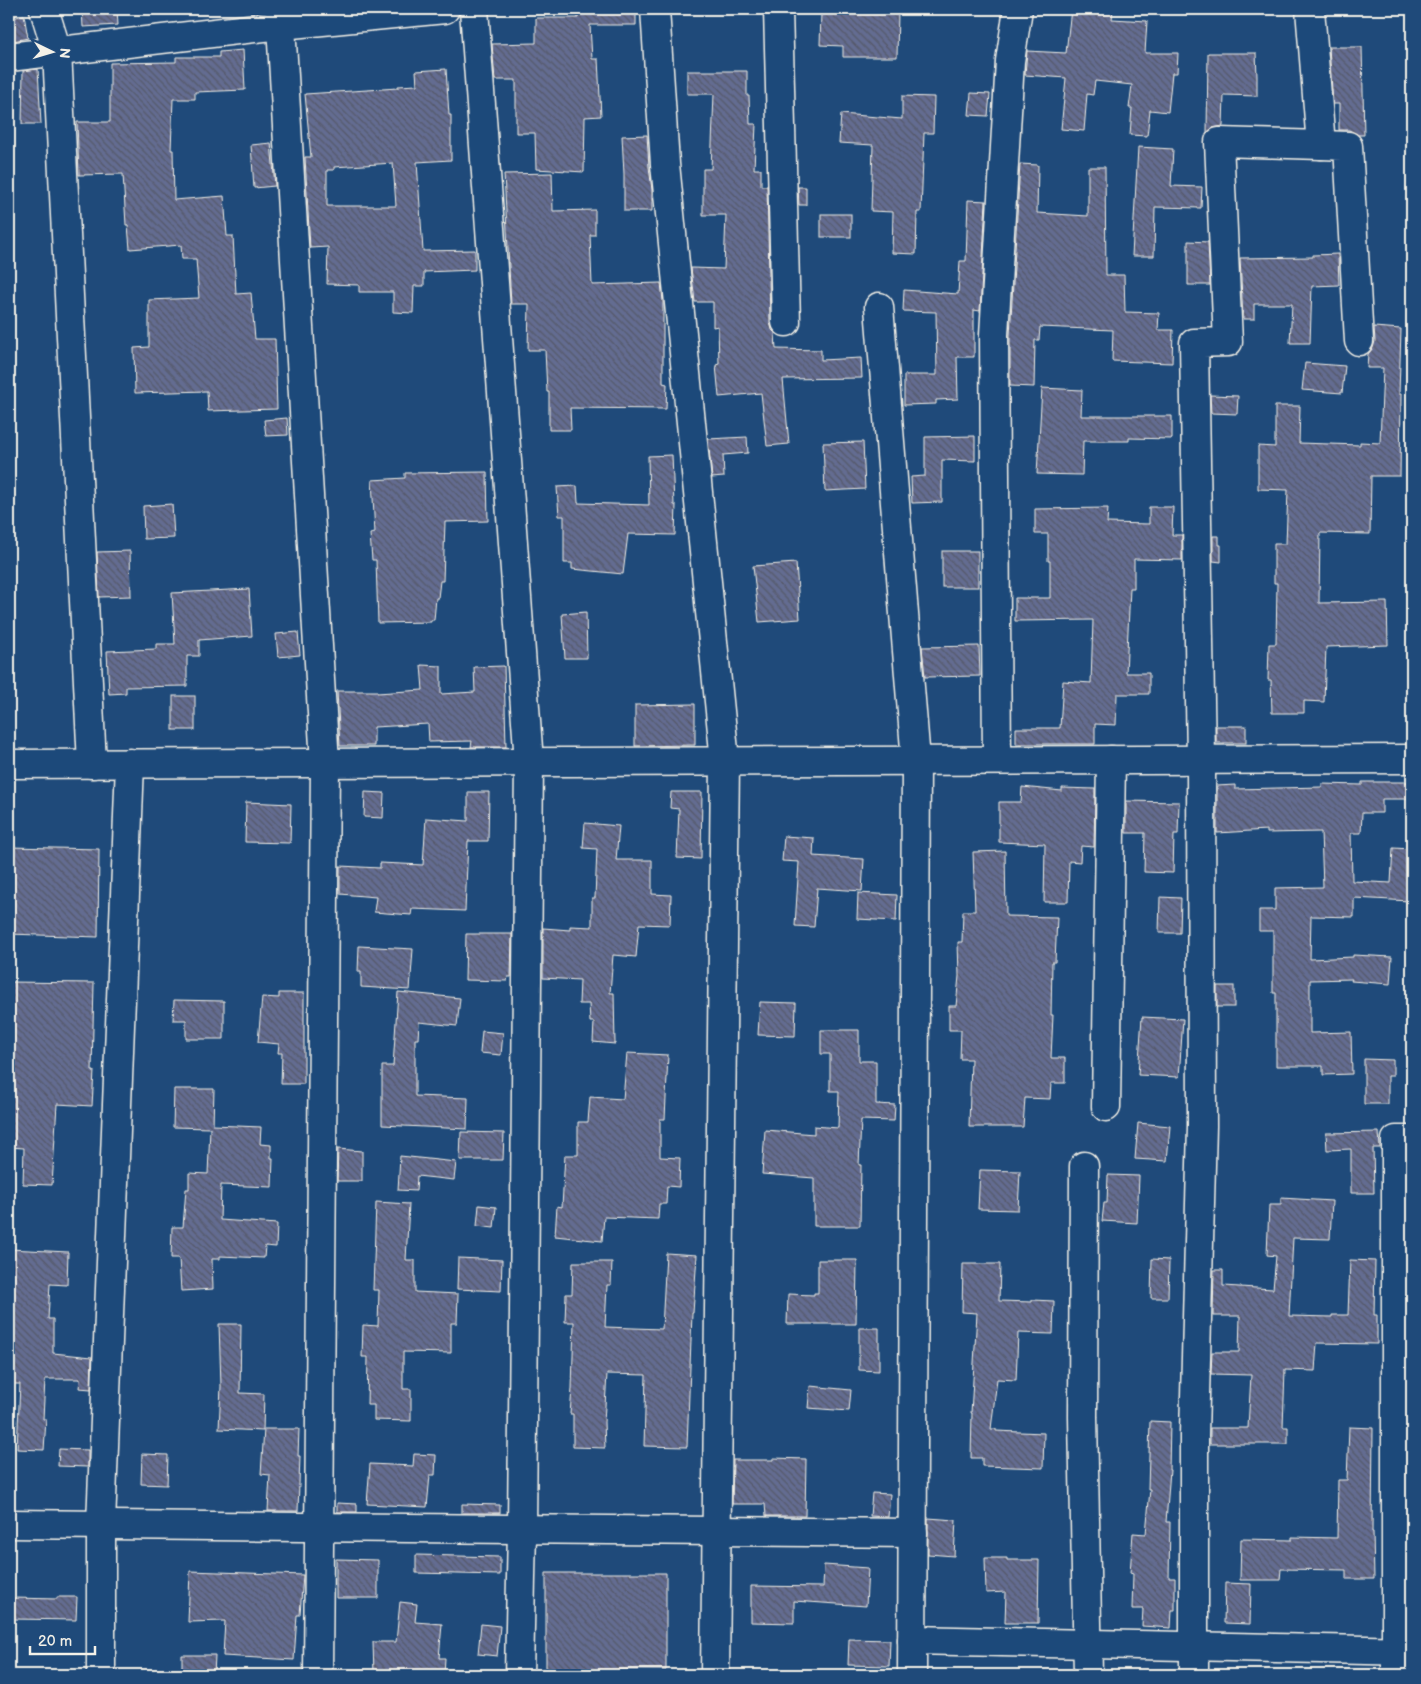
<svg xmlns="http://www.w3.org/2000/svg" width="1421" height="1684" font-family="'Balsamiq Sans',sans-serif">
  <style>
    .building { fill: url(#building-back-hatch); stroke: #f4f1e8; fill-rule: evenodd }
    .lines { fill: none; stroke-linecap: round; stroke-linejoin: round }
    .minor-casing { stroke: #f4f1e8; stroke-width: 31 }
    .minor { stroke: #1f4a7a; stroke-width: 28 }
  </style>
  <defs>
    <pattern id="building-back-hatch" width="6" height="6" patternUnits="userSpaceOnUse" patternTransform="scale(1.25)"><rect width="6" height="6" fill="#646c91"/><path d="M-1 5l2 2M0 0l6 6M5-1l2 2" fill="none" stroke="#555868"/></pattern>
  </defs>
  <rect width="100%" height="100%" fill="#1f4a7a"/>
  <filter id="ink" filterUnits="userSpaceOnUse"><feTurbulence type="fractalNoise" baseFrequency=".02" numOctaves="2"/><feDisplacementMap in="SourceGraphic" scale="10" xChannelSelector="R" yChannelSelector="G"/><feConvolveMatrix kernelMatrix="1 2 1 2 8 2 1 2 1" color-interpolation-filters="sRGB"/></filter>
  <g filter="url(#ink)">
    <!-- building -->
    <g class="building">
      <path d="M82,9H117L118,25L83,27Z"/>
      <path d="M578,9H636V25H590L592,59H598L601,116L585,117L584,172L536,169L535,133H516V80H495L492,44L536,43V18H578Z"/>
      <path d="M1071,9L1113,10L1112,19L1147,21L1145,53H1178L1177,73H1172L1168,112L1150,110L1147,136L1130,135L1132,108H1129L1132,85L1095,81L1093,95L1087,94L1084,131L1061,129L1066,78L1025,75L1027,51L1066,53Z"/>
      <path d="M898,12L897,57H843V46L820,45L821,13Z"/>
      <path d="M24,15L28,38L13,41L9,26V19Z"/>
      <path d="M1329,47H1362L1364,135H1358L1349,130H1339V104H1333Z"/>
      <path d="M243,50L245,90L195,92V99H173L171,150H173L174,200L224,196L227,236H233L236,294L251,293L255,339H275L277,409L208,411L207,391L135,393L134,348L149,347V300L199,298L196,259H182L181,245L130,249L128,225H126L123,174L79,175L77,122H110V63L176,62V57H219V52Z"/>
      <path d="M1208,53H1256L1257,76V96L1224,95L1223,126L1212,128L1207,133Z"/>
      <path d="M38,69L41,124H22L23,71Z"/>
      <path d="M446,69L449,115H451V160L417,162L423,251L475,250V270L424,272V286H414L413,313L393,312V292H359V285L327,284L328,247L310,248L305,157H311L305,94L398,88V86L417,85L416,71ZM393,163L396,206H327V170H334V167Z"/>
      <path d="M687,71H747V96H749L750,124H756L754,169H761V186H767L770,322L772,330L775,333L776,349L821,350V360L861,358L862,378L783,379L789,444L767,446L761,393L719,397L716,365L719,364L718,326L713,327V302H695L691,268L724,269L726,215H703V169H711L714,94H687Z"/>
      <path d="M971,93L990,94L988,116L969,115Z"/>
      <path d="M902,96L934,97L933,133H924L921,212H917L916,254L892,253L893,212L871,211L873,145L839,143L841,114L902,119Z"/>
      <path d="M647,135L649,167L652,190V211H624V174L622,136Z"/>
      <path d="M271,143L275,186L254,188L251,145Z"/>
      <path d="M1138,147L1173,149L1171,186L1202,187L1201,208L1155,207L1154,256H1132Z"/>
      <path d="M1020,164L1038,165L1037,213L1088,216V167H1105L1106,275H1124L1125,312L1159,313L1158,330H1173L1172,363L1112,361L1113,330L1040,327L1039,340H1035L1034,387L1010,386V335Z"/>
      <path d="M552,173L553,211L595,210V235H590L592,285L661,283L663,301V383L667,384L666,409L570,408L571,430H549V392H547L545,350H528L529,304H511L504,174Z"/>
      <path d="M798,187H806V205H799Z"/>
      <path d="M968,200L986,201L980,311L974,310V357H957L958,399L936,400V404L904,405V375H937L936,312L903,311L904,290L958,294L960,261H966Z"/>
      <rect x="821" y="214" width="30" height="23"/>
      <path d="M1188,241L1208,242L1210,285H1188Z"/>
      <path d="M1338,254L1339,285L1312,286L1310,343H1290L1292,304H1254V319H1243L1240,258L1313,257V255Z"/>
      <path d="M1374,327L1401,329L1399,394H1401L1400,476H1371L1370,534L1320,533L1319,603L1387,602L1388,645L1326,647L1324,702L1304,701V713H1272L1271,680H1268L1269,644H1276L1277,583H1274V544H1286L1288,490L1258,489V446L1275,447V406H1300L1299,443L1360,445V442L1380,443L1383,368H1367L1368,354L1373,348L1375,341Z"/>
      <path d="M1305,363L1345,366L1342,393L1302,390Z"/>
      <path d="M1042,388L1082,390L1081,416H1172V439L1129,438V441H1083L1082,475L1037,474Z"/>
      <path d="M1210,395L1238,396L1237,414L1211,413Z"/>
      <path d="M287,418L288,435L266,436L264,420Z"/>
      <path d="M975,436V461L942,460V502L912,503L911,477L925,476V437Z"/>
      <path d="M747,437L748,453L723,455L724,477L712,478L708,439Z"/>
      <path d="M863,442L865,489L825,491L823,443Z"/>
      <path d="M672,455L674,505H676L675,535L628,534L623,574L572,569V563H564V516H559L557,487L577,486L578,503L649,505L648,456Z"/>
      <path d="M487,472L488,521L445,522L443,581H440L438,598H436L434,620H431V622L378,623L376,560H372L370,534L375,533L372,480L405,478V473Z"/>
      <path d="M172,504L174,538L144,539L143,506Z"/>
      <path d="M1149,507H1173L1172,535H1182V560L1134,559V588H1130L1126,673H1149V694H1117L1116,725L1095,724V744H1016V728H1060L1063,681L1091,683L1093,620L1015,621V598H1050V561H1048V534H1035V509L1108,508L1107,523L1149,524Z"/>
      <path d="M1213,536H1219V545H1221V562L1213,561Z"/>
      <path d="M130,551L131,596L99,597L97,552Z"/>
      <rect x="942" y="551" width="36" height="36"/>
      <path d="M796,563L800,619L759,622L753,566Z"/>
      <path d="M249,589L252,636L199,640V656H187V686L126,687V693L109,694L107,651L156,649V644H175L172,593Z"/>
      <path d="M586,612L587,658H565L562,614Z"/>
      <path d="M298,632L300,655L278,657L276,634Z"/>
      <path d="M979,646L980,676L925,677L922,647Z"/>
      <path d="M421,665L441,666V694L475,692L474,667L504,666L506,747H471L472,741L429,742L428,724L374,727V746H340L337,691H377V693L423,690Z"/>
      <rect x="173" y="696" width="22" height="34"/>
      <path d="M695,704V745L635,746V705Z"/>
      <rect x="1216" y="726" width="30" height="17"/>
      <path d="M1362,782H1412V799H1382V813H1362L1361,833H1351L1352,881L1391,883L1393,848L1412,849L1410,901L1354,898V917L1311,916L1310,959L1353,957V955L1392,957L1390,984L1351,981L1352,979L1310,980V1033L1351,1032L1352,1074L1323,1075V1066H1276V993H1273V931H1259V910H1275V888L1323,887L1321,832L1267,833V830L1217,833V786L1235,785V789L1322,787V784L1362,785Z"/>
      <path d="M1022,787L1062,791V788L1095,789L1094,847L1081,846L1080,862L1069,861L1068,902H1044L1045,844L999,842V802H1021Z"/>
      <path d="M365,792L384,793L383,818L364,817Z"/>
      <path d="M468,792H489L488,841H468L465,911L412,909L411,915L374,912L376,897L340,894V866L380,868V863L423,865L426,818L468,821Z"/>
      <path d="M671,792H702L701,859L677,858L679,809L670,808Z"/>
      <path d="M1126,801L1179,802L1178,834H1174L1173,873L1144,872L1145,833H1126Z"/>
      <path d="M246,802L291,804L290,843L245,842Z"/>
      <path d="M585,823L619,826L616,860H652V894L671,895L670,925L639,924L636,957L613,955L610,993H614L615,1044L593,1042L594,1022H590L589,1004H579L580,980L543,978V928L570,930V926L592,927V898H595L597,849L583,848Z"/>
      <path d="M784,836L814,838L813,856L864,859L862,891L817,888L814,927L795,926L799,862L782,861Z"/>
      <path d="M9,847L99,849L98,937L9,934Z"/>
      <path d="M1005,851L1006,916L1057,917L1055,962H1052L1051,1015H1053L1051,1058H1065V1083H1051L1050,1099L1025,1098L1023,1127H969L971,1059H960L961,1030H949V1006H956L959,976L958,942H962L963,911H975L973,852Z"/>
      <path d="M858,893L897,895L896,921L857,919Z"/>
      <path d="M1160,897L1181,898L1180,933H1159Z"/>
      <path d="M466,934H512L511,977H508L507,981L465,980Z"/>
      <path d="M359,946L413,949L410,990L361,987V972H358Z"/>
      <path d="M9,982L94,983L92,1071H94L92,1106L57,1104L52,1185L23,1184L24,1148L9,1147Z"/>
      <rect x="1217" y="986" width="17" height="21"/>
      <path d="M398,992L460,998L457,1026L419,1022L418,1039H415V1096L468,1098L467,1129L382,1125V1066H393Z"/>
      <path d="M279,993H304V1084H281L282,1053H278L279,1044L258,1042L262,997L279,998Z"/>
      <path d="M174,1000L224,1001V1039H186V1020H173Z"/>
      <path d="M760,1002L796,1003L795,1036L758,1035Z"/>
      <path d="M1142,1017L1183,1019L1179,1077L1138,1075Z"/>
      <path d="M821,1030H859V1061H876V1104L895,1105L894,1121L861,1120L859,1165H861L860,1226H814V1178L762,1174L765,1130L814,1134V1126L838,1128L839,1091H830V1054H821Z"/>
      <path d="M482,1031L503,1033L501,1055L480,1053Z"/>
      <path d="M627,1053L668,1055L665,1119H660V1157L680,1158L679,1187L667,1186L666,1204H659L658,1219L604,1217L602,1241L555,1236L557,1206L562,1207L565,1155H578V1122H588L590,1097L623,1099Z"/>
      <path d="M1364,1059L1393,1060V1076H1388V1104H1364Z"/>
      <path d="M174,1089H214L213,1125L261,1127L260,1144L271,1145V1158H273L272,1187L221,1185L220,1220L277,1224L276,1247L265,1246L264,1258L220,1256V1259H212L213,1289L181,1291L179,1258H171L172,1227H183L186,1189H189V1173L208,1174L210,1128L173,1127Z"/>
      <path d="M1138,1123L1170,1126L1167,1161L1135,1159Z"/>
      <path d="M461,1132L504,1133L503,1160H460Z"/>
      <path d="M1379,1132L1380,1148H1373L1374,1193H1351V1149L1327,1150L1326,1133Z"/>
      <path d="M338,1149L362,1151V1181H337Z"/>
      <path d="M400,1156L456,1162L454,1180L417,1176L416,1191L398,1190Z"/>
      <path d="M980,1170L1020,1171L1018,1210L978,1209Z"/>
      <path d="M1108,1175L1139,1176L1137,1223L1102,1221L1104,1203H1107Z"/>
      <path d="M1281,1198L1332,1201L1330,1239L1293,1238L1289,1316L1332,1317V1315H1348L1350,1260L1375,1261L1374,1315H1377V1344L1317,1343L1315,1371L1285,1370L1283,1427H1288V1444H1210V1428H1248L1251,1375L1211,1374L1212,1352H1239L1240,1316H1213L1214,1270H1223V1286L1273,1289L1276,1256L1267,1255L1269,1205H1281Z"/>
      <path d="M376,1202L409,1204L406,1260H415V1292L458,1294L457,1323H451V1353L403,1352V1389H411V1421L374,1420V1405H367L368,1357H362L363,1325L378,1326L379,1290H373Z"/>
      <path d="M479,1205L496,1207L494,1228L477,1226Z"/>
      <path d="M9,1249L68,1252L67,1285L50,1284L48,1319H53V1353L92,1357L91,1389L79,1388L80,1379H45L43,1419H46L44,1450L17,1449L20,1384H9Z"/>
      <path d="M666,1253L697,1255L693,1313H692L687,1447L644,1446L646,1375L607,1374L604,1422L605,1448L573,1447V1414H570L572,1389L574,1322H565L566,1294H572L573,1262H612L611,1285H607L605,1327L662,1329Z"/>
      <path d="M458,1258L502,1260L501,1291L457,1289Z"/>
      <path d="M1152,1259L1169,1260L1168,1298H1151Z"/>
      <path d="M818,1260H857L856,1324H787L788,1294L814,1295V1293H818Z"/>
      <path d="M963,1264H1000L999,1301L1032,1302V1300L1054,1301L1053,1334L1018,1333L1016,1380L997,1379L991,1429H996V1431L1044,1433L1043,1468L982,1466V1458H971L972,1413H971L977,1313L962,1312Z"/>
      <path d="M219,1324H241L240,1393L264,1394L263,1431L219,1429L221,1386Z"/>
      <path d="M859,1328H879V1371L859,1370Z"/>
      <path d="M810,1386L851,1390L849,1411L808,1408Z"/>
      <path d="M1150,1421L1170,1422L1169,1470H1170L1166,1522H1170L1169,1578H1175V1610H1172L1171,1628L1142,1626L1143,1609H1132L1133,1574L1130,1573L1133,1533L1146,1534L1150,1489H1148Z"/>
      <path d="M1349,1427L1373,1428L1372,1532H1373L1374,1579H1346V1570L1281,1569L1280,1580H1240L1241,1539L1292,1540V1537L1337,1538L1338,1480H1347Z"/>
      <path d="M264,1429H299L298,1456H300L298,1511H268L270,1475L261,1474Z"/>
      <path d="M59,1449L88,1450V1467L58,1466Z"/>
      <path d="M142,1454L168,1455L167,1485L141,1484Z"/>
      <path d="M414,1454L436,1455L435,1475H430L427,1507L367,1504L370,1464L413,1466Z"/>
      <path d="M773,1458L806,1459L805,1516H766L765,1504H732L733,1460H773Z"/>
      <path d="M872,1493L890,1494L888,1517L870,1516Z"/>
      <path d="M337,1503L357,1504V1512H337Z"/>
      <path d="M462,1504L500,1505V1513H462Z"/>
      <path d="M928,1518L956,1520L954,1556L928,1554Z"/>
      <path d="M416,1555L500,1557V1575L416,1573Z"/>
      <path d="M985,1558H1007V1560H1039L1038,1623H1005L1006,1592L986,1593Z"/>
      <path d="M336,1559L378,1560V1598H336Z"/>
      <path d="M824,1565L868,1568L866,1606L794,1601V1623L751,1622V1586L823,1587Z"/>
      <path d="M190,1571L303,1575L300,1615H297L294,1660L223,1656L225,1621L188,1622Z"/>
      <path d="M546,1573H666V1670L546,1669Z"/>
      <path d="M1225,1583L1251,1584L1250,1624L1224,1623Z"/>
      <path d="M57,1597H77L76,1620L13,1619L14,1598L57,1599Z"/>
      <path d="M400,1602L417,1604L415,1622L442,1624L439,1658H445L444,1675H374L373,1642H396Z"/>
      <path d="M481,1624L500,1626L497,1656L478,1654Z"/>
      <path d="M849,1639L890,1640L889,1666L848,1665Z"/>
      <path d="M182,1655H215L214,1675H195V1672H182Z"/>
    </g>
    <g class="lines">
      <defs>
        <g id="minor">
          <path d="M44,9L57,51L92,764"/>
          <path d="M280,9L325,763L318,1675"/>
          <path d="M474,9L529,762L522,1529L519,1675"/>
          <path d="M655,9L665,164L725,761L715,1675"/>
          <path d="M778,9L786,322"/>
          <path d="M9,57L281,25L445,9"/>
          <path d="M1321,145L1348,146L1359,341"/>
          <path d="M879,307L916,761L912,1675"/>
          <path d="M997,760L994,335L1010,61L1018,9"/>
          <path d="M9,764L1412,759"/>
          <path d="M1106,1107L1111,760"/>
          <path d="M1084,1166L1083,1417L1088,1675"/>
          <path d="M9,1524L913,1533"/>
          <path d="M912,1640L1412,1651"/>
          <path d="M101,1675V1525L130,763"/>
          <path d="M1194,1675V1435L1202,1126L1201,760L1194,343L1228,342L1219,142L1321,145L1310,9"/>
          <path d="M1396,1675V1140H1412"/>
        </g>
      </defs>
      <!-- minor casing -->
      <use href="#minor" class="minor-casing"/>
      <!-- minor -->
      <use href="#minor" class="minor"/>
    </g>
  </g>
  <!-- margin -->
  <rect width="1421" height="1684" fill="none" stroke="#1f4a7a" stroke-width="30"/>
  <rect x="15" y="15" width="1391" height="1654" fill="none" stroke="#f4f1e8" stroke-width="2" filter="url(#ink)"/>
  <!-- north arrow -->
  <g transform="translate(52 52) rotate(95)" stroke="#1f4a7a" stroke-width="4" paint-order="stroke">
  <path d="M0-4L9 19L0 12L-9 19Z" fill="#f4f1e8"/>
  <text y="-8" font-size="14" font-weight="bold" text-anchor="middle" fill="#f4f1e8">N</text>
  </g>
  <!-- scale -->
  <path d="M30 1646v8h65v-8" fill="none" stroke="#f4f1e8" stroke-width="2.5"/>
  <text x="38" y="1646" font-size="15" fill="#f4f1e8" stroke="#1f4a7a" stroke-width="4" paint-order="stroke">20 m</text>
</svg>
